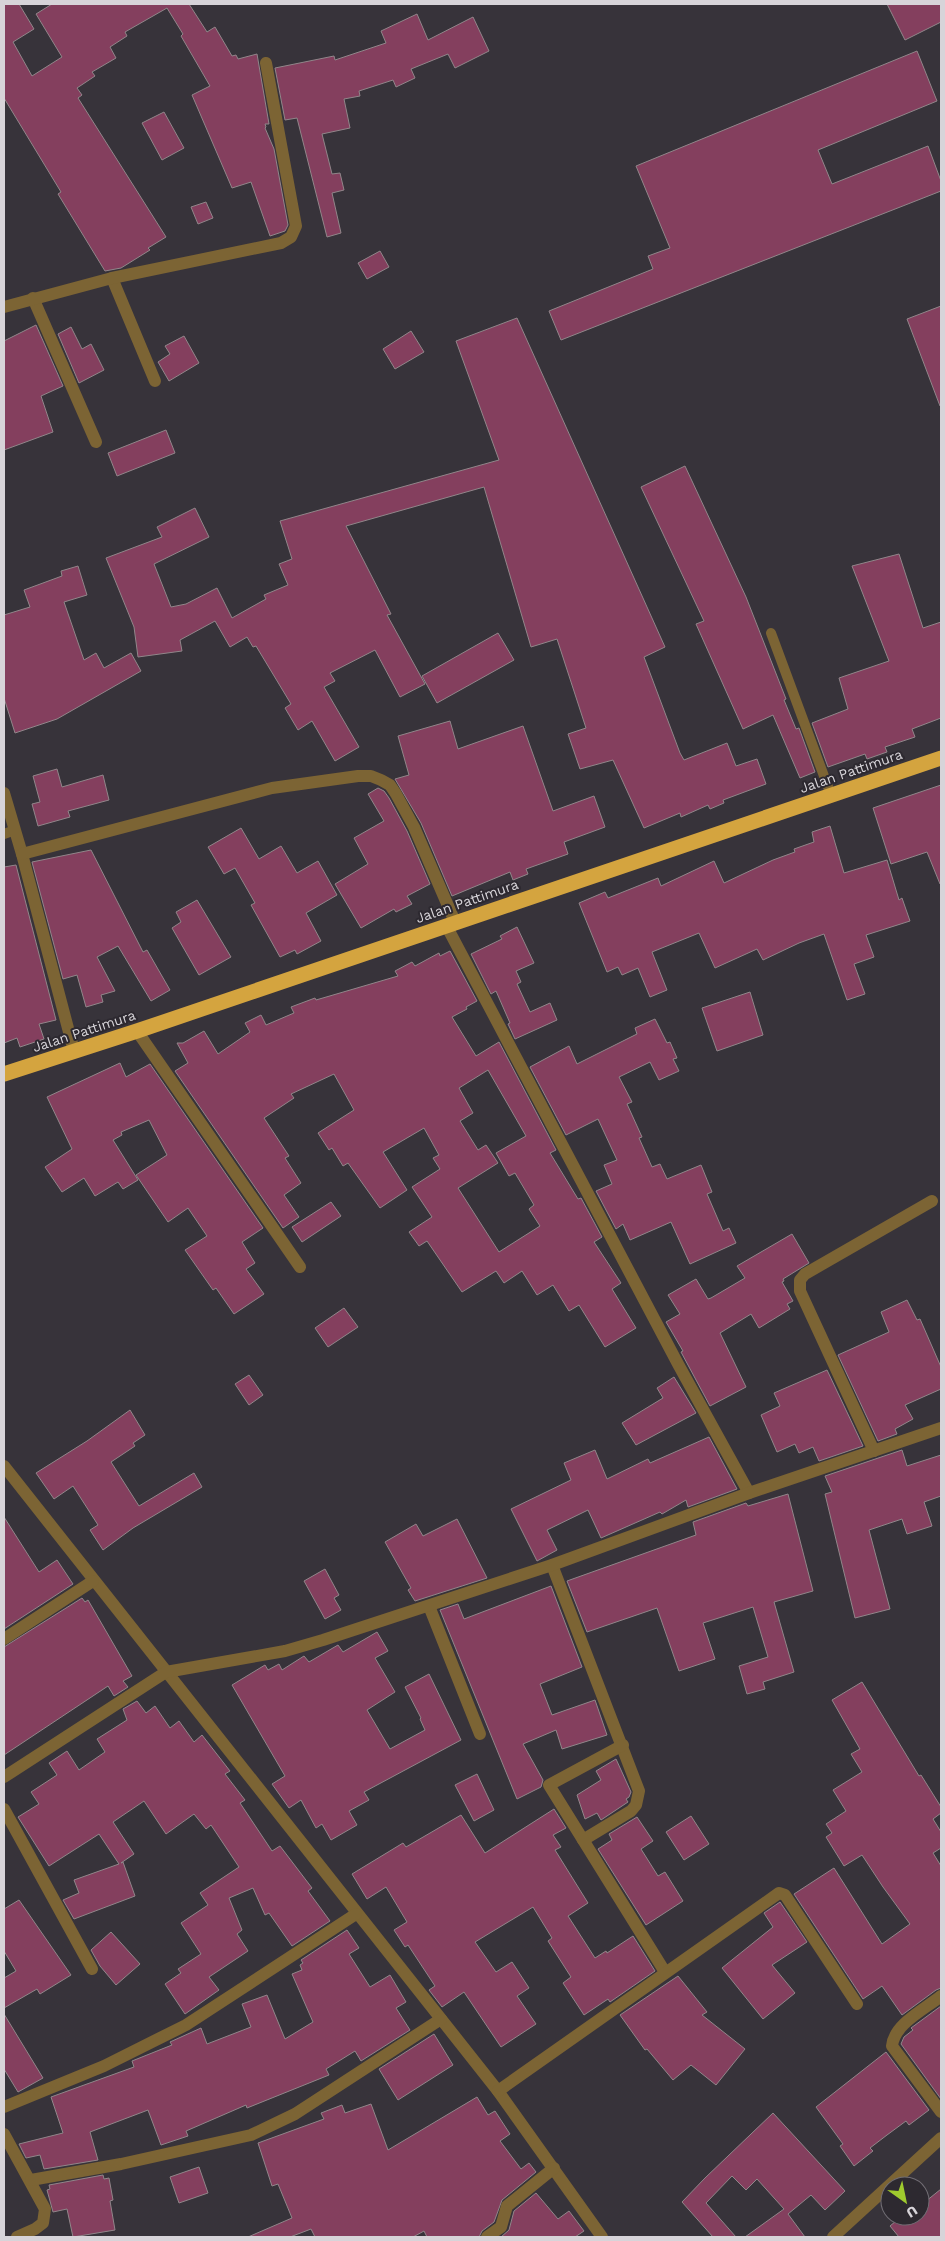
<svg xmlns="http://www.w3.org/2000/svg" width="945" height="2241" font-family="'Work Sans',sans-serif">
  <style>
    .building { fill: #843f5e; stroke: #91868a; fill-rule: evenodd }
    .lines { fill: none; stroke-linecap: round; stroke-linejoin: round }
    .lane { stroke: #7c6434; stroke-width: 10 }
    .street { stroke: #7c6434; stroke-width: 12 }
    .highway { stroke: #d4a43f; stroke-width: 15 }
    .labels { text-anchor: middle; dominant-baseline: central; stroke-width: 4; stroke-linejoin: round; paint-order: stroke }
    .street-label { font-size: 14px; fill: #d7d4d9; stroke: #2d2930 }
  </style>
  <rect width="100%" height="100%" fill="#37333a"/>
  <!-- building -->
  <g class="building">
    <path d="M4,4H19L34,29L13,42L32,76L62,57L36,14L52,4H189L207,32L215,27L232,56L236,55L238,59L257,54L269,124H265L266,127L265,128L274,149L288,225L285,231L270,236L251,182L232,188L192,95L210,86L181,36L183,34L167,8L125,32L127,36L110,47L116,58L92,72L95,76L77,88L82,95L78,98L166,237L148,248L150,250L121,268L105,271L58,194L61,192L4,98Z"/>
    <path d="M887,4H941V22L905,40Z"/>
    <path d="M417,14L428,40L473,17L489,51L455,68L448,54L411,69L415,78L396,87L393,80L359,91L360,96L344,99L350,128L322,134L332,174L340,173L344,190L332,193L341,233L327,237L297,118L285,120L275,68L334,56L335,60L386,43L381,31Z"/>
    <path d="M917,51L937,101L818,150L832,184L928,146L941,181V191L561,340L549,311L653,269L648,256L670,248L636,166Z"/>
    <path d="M164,112L184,148L162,160L142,123Z"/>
    <path d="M206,202L213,218L198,224L191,207Z"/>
    <path d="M380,251L389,267L367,279L358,263Z"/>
    <path d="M941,306V406H940L907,319Z"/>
    <path d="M517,318L665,647L644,657L680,753L684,760L727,743L736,766L757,759L766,784L723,800L724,803L710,809L708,805L681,817L680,813L644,828L613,760L580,769L568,734L586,728L557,639L531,647L484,487L346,526L391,614L387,615L425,684L400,697L375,650L330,673L335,681L324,687L359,747L335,761L312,721L298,730L285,708L291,704L256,646L253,647L247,637L230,647L215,621L180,640L182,651L138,657L134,627L106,558L162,537L157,527L195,508L209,537L154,564L171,607L186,604L217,588L232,618L266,599L264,595L288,585L279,564L292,559L280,521L499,460L456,341Z"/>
    <path d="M36,325L63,386L41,396L53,432L4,450V341Z"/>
    <path d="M71,327L82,349L91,344L104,370L79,383L58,334Z"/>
    <path d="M411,331L424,352L395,369L383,349Z"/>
    <path d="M184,336L199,363L169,381L158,362L170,354L165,346Z"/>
    <path d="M166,430L175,453L117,476L108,453Z"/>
    <path d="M685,466L746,597L786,699L784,700L796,729L799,728L815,772L800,778L773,715L743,729L696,624L704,621L641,487Z"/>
    <path d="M899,554L923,628L941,622V718L912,729L915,737L885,747L887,752L867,759L865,754L828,767L812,723L848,709L839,678L889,661L852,566Z"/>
    <path d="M78,566L87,595L64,602L84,660L96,653L104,668L131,653L141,671L57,719L15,733L4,698V615L30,607L24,590L62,576L61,571Z"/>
    <path d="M498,633L514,660L437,703L422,676Z"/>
    <path d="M450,721L458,749L523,726L553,811L594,796L605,827L564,842L568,854L526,869L528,874L513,880L510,872L452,896L421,823L395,779L409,775L398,736Z"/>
    <path d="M57,769L62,787L103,775L109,800L68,811L70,817L38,826L32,804L40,802L33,776Z"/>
    <path d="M941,785V884H940L927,852L891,864L873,808Z"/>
    <path d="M378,788L384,791L389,798L407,831L430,884L407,896L412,904L396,912L394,909L361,928L335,884L368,864L354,838L384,821L368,794Z"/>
    <path d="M830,826L844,873L887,860L899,900L902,898L910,921L866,935L874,957L854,964L865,994L847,1000L824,934L799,943L763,960L757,949L715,968L699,933L652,952L667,990L650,997L638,968L622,975L618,967L607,972L579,903L605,892L608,898L658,878L661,886L714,861L724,883L773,860L795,852L794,849L814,842L812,832Z"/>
    <path d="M241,828L259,859L281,846L297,873L318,861L337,895L306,913L321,941L297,954L295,950L280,957L251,905L255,903L235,868L224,874L208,847Z"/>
    <path d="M91,850L143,952L147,950L170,990L151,1001L118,946L97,957L115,991L101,995L103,1002L86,1007L77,975L63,979L32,862Z"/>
    <path d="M16,865L56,1020L39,1024L44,1039L20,1047L17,1038L4,1043V867Z"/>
    <path d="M197,900L231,957L199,975L172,928L181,922L176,912Z"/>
    <path d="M517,927L534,963L516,971L521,982L517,984L530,1012L550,1003L557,1020L515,1039L508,1024L510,1023L496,991L491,994L471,954L502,939L500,936Z"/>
    <path d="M450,951L477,1001L466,1007L467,1009L452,1017L476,1056L499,1042L556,1150L550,1153L578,1199L581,1198L602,1237L594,1242L621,1283L612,1289L636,1328L605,1347L579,1305L569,1311L553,1285L537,1295L522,1271L504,1283L496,1271L462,1292L427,1241L419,1246L409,1232L432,1217L412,1187L440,1169L433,1158L439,1155L424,1128L383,1152L407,1190L380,1208L348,1163L343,1166L332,1148L329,1150L318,1133L354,1110L334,1074L291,1094L294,1098L264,1118L289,1156L285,1158L301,1183L284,1195L299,1217L283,1228L175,1071L188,1063L177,1043H183L204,1031L218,1054L250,1032L245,1023L261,1015L266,1025L294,1013L291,1007L315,998L316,1000L398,976L395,971L412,962L415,966L439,953L440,956ZM488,1070L526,1136L496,1153L509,1176L515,1173L534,1205L529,1209L540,1226L499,1252L458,1188L498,1163L486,1145L478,1150L460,1121L473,1113L459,1088Z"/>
    <path d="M750,992L763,1035L717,1051L702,1008Z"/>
    <path d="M655,1019L667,1043L670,1042L677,1058L673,1059L679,1071L659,1080L650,1062L619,1077L632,1102L627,1104L642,1137L639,1138L652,1167L660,1164L667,1179L701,1165L712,1192L707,1194L723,1231L729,1228L736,1243L690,1264L671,1222L630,1240L623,1224L616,1229L596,1191L612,1184L604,1165L617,1160L598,1119L566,1135L530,1067L569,1046L577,1064L637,1034L635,1028Z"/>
    <path d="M120,1063L126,1077L150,1064L263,1228L242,1242L255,1263L246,1269L264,1294L234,1314L216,1288L213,1290L185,1250L207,1236L188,1208L168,1222L136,1175L167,1155L149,1120L121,1132L122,1135L113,1140L138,1180L123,1189L118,1182L95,1196L84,1178L62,1192L45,1167L72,1149L47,1097Z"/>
    <path d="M331,1202L341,1216L302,1242L292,1227Z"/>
    <path d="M792,1234L809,1263L783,1279L784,1281L782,1282L793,1301L787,1304L790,1309L759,1328L751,1314L720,1333L746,1387L710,1406L681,1352L683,1351L666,1322L680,1314L668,1295L696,1279L708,1299L711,1298L745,1278L737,1266Z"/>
    <path d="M907,1300L917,1320L920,1319L941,1367V1389L905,1405L913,1419L895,1429L897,1434L878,1441L838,1355L889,1332L881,1312Z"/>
    <path d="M344,1308L358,1327L328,1347L315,1328Z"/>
    <path d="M827,1370L863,1446L819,1461L813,1447L799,1453L795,1444L777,1452L761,1415L780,1406L774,1393Z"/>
    <path d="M249,1375L263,1395L249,1405L235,1384Z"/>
    <path d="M674,1377L696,1413L636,1445L622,1423L663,1398L657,1388Z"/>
    <path d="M130,1410L145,1435L133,1443L135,1446L111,1462L139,1506L194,1473L202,1487L133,1528L103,1550L90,1530L98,1525L73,1486L54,1499L36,1473L87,1441Z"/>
    <path d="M709,1437L737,1489L688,1507L686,1500L662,1514L660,1512L601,1538L588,1510L547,1530L557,1550L537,1561L511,1509L571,1480L564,1463L595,1450L607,1479L648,1459L650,1463Z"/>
    <path d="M902,1450L907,1466L941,1455V1496L924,1502L932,1526L907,1534L902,1519L869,1530L890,1609L855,1618L825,1494L832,1492L825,1476Z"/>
    <path d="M788,1494L813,1591L774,1602L794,1672L763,1682L765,1689L747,1694L739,1666L768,1657L753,1607L703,1623L715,1659L679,1671L657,1608L587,1632L567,1581L696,1535L693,1522L746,1503L748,1506Z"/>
    <path d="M4,1517L39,1572L57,1560L73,1584L4,1629Z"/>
    <path d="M457,1519L487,1578L415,1601L408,1590L411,1588L403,1574L385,1542L416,1524L423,1536Z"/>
    <path d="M325,1569L339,1595L334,1598L341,1610L325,1619L304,1581Z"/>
    <path d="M551,1586L582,1667L540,1684L552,1715L595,1700L607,1735L562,1749L556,1730L523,1744L543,1780L541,1787L517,1799L440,1610L458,1604L464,1619Z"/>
    <path d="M82,1598L85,1602L88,1600L132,1676L123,1681L128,1687L114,1696L108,1686L4,1755V1647Z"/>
    <path d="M377,1632L388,1651L375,1658L395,1692L367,1710L390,1749L425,1730L420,1719L421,1718L405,1687L429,1674L461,1740L364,1792L369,1800L349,1811L357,1825L331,1840L322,1824L316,1828L301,1800L289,1808L272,1784L285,1776L232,1685L265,1665L268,1670L279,1664L282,1670L304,1656L309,1662L338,1645L343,1652Z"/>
    <path d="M862,1682L919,1776L921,1775L941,1807V1813L933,1819L941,1832V1848L933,1853L941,1866V1988L936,1990L902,2015L882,1986L863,1999L794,1894L834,1868L882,1944L910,1924L883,1887L862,1855L844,1866L826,1837L832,1833L826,1824L846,1811L833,1790L862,1772L851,1754L860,1749L832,1700Z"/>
    <path d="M137,1701L146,1713L155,1706L170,1728L179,1721L194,1742L202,1735L230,1771L225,1774L245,1800L240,1803L272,1851L280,1846L312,1888L308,1891L330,1921L292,1946L269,1913L265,1915L253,1888L229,1898L242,1930L237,1934L248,1951L209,1977L219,1990L185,2014L165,1984L181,1973L178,1969L201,1954L181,1923L208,1905L200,1893L239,1867L211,1825L206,1829L194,1814L166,1834L144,1801L113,1822L134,1854L121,1863L123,1862L135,1896L74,1919L63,1900L79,1893L74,1880L119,1864L99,1834L49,1866L18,1817L39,1804L31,1792L57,1775L49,1763L67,1751L79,1770L105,1752L97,1739L127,1720L123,1709Z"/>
    <path d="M616,1759L631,1792L629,1797L626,1799L628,1802L601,1820L597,1813L585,1819L577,1795L601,1780L596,1771Z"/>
    <path d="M477,1774L494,1810L474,1821L455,1785Z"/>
    <path d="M554,1809L566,1828L553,1835L561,1847L555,1850L588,1903L568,1916L595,1958L606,1951L607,1953L633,1936L655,1971L610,2002L608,1999L584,2015L563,1983L571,1977L548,1941L552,1938L533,1907L475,1942L496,1972L512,1962L529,1988L517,1996L536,2024L501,2047L464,1992L442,2007L429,1990L435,1986L408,1945L405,1947L394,1930L407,1922L386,1887L367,1899L352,1874L403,1843L406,1847L461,1815L485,1853Z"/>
    <path d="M691,1816L709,1844L684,1860L666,1832Z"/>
    <path d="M637,1817L653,1841L641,1849L658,1876L665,1872L683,1901L646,1925L598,1849L612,1840L609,1834Z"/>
    <path d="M19,1900L71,1975L40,1994L37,1989L4,2008V1978L16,1971L4,1951V1909Z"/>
    <path d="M780,1902L807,1942L772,1965L795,1993L763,2019L722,1968L773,1927L764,1913Z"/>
    <path d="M347,1930L359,1948L349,1954L370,1987L390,1975L406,2002L396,2008L410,2030L361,2061L355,2051L326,2069L329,2075L247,2108L246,2105L186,2131L188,2136L161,2145L148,2110L90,2132L98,2160L44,2169L40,2155L26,2158L19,2144L63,2133L51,2097L134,2067L132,2061L172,2045L170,2042L201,2028L207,2044L251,2027L242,2004L267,1995L285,2039L313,2022L292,1974L302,1970L300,1965L303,1963L301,1960Z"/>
    <path d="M111,1932L140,1964L116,1985L100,1966L91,1950Z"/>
    <path d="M678,1976L707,2012L702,2015L745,2049L716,2085L691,2065L673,2080L647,2049L645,2050L620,2015Z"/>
    <path d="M941,2006V2099L901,2044L904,2037L913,2030L911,2028Z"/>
    <path d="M4,2014L43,2078L18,2092L4,2069Z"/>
    <path d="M434,2034L453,2065L398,2100L379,2069Z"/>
    <path d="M886,2052L929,2110L909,2125L906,2121L887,2135L870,2148L873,2151L854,2166L840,2146L843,2144L816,2107Z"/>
    <path d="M477,2097L488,2115L495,2111L510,2134L500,2141L521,2169L529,2163L536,2172L502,2200L494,2222L482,2231L479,2237H427L424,2231L413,2237H315L311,2229L290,2237H248L292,2218L278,2184L272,2186L258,2143L324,2119L321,2113L342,2105L345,2113L371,2104L388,2150Z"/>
    <path d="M773,2113L845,2191L825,2210L811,2195L788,2214L805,2237H745L784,2209L757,2179L746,2190L732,2176L706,2203L736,2237H713L682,2202L705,2178Z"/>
    <path d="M199,2167L208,2193L179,2203L170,2177Z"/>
    <path d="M103,2175L104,2179L109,2178L113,2200L110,2201L115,2230L73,2237L67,2209L53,2212L47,2190L50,2189L49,2185Z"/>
    <path d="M941,2189V2237H899L890,2226L902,2216H920V2206Z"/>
    <path d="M536,2193L558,2219L569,2211L584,2231L575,2237H501L509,2230L514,2211Z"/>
  </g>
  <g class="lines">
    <!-- lane -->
    <g class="lane">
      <path d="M771,633L831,795"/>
      <path d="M4,834L15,830"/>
    </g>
    <!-- street -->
    <g class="street">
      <path d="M112,278L155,381"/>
      <path d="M33,298L96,442"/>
      <path d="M4,307L112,278L281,243L291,237L296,226L266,63"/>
      <path d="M4,793L22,854L74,1051"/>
      <path d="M22,854L272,788L358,776H371L381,780L390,785L396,794L414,827L455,922"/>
      <path d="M446,925L678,1364L749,1493"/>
      <path d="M137,1031L300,1267"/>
      <path d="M874,1451L800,1291V1280L805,1274L932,1201"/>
      <path d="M4,1466L498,2091L602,2237"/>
      <path d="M552,1565L639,1791L636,1805L631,1811L583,1840"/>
      <path d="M429,1606L480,1734"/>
      <path d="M4,1639L93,1581"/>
      <path d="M623,1745L549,1785L665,1972"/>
      <path d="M4,1777L166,1672L285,1651L323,1640L552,1565L749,1493L941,1428"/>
      <path d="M4,1809L92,1969"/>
      <path d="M941,1996C925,2009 894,2024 892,2046L941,2112"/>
      <path d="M498,2091L779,1893L785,1895L857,2004"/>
      <path d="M4,2107L104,2066L186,2025L356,1914"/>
      <path d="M4,2134L45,2209L43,2223L35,2229L17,2237"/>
      <path d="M31,2180L121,2164L251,2135L295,2114L441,2019"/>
      <path d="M487,2237L501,2227L507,2206L554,2168"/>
      <path d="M833,2237L941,2138"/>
    </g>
    <!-- highway -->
    <path class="highway" d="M4,1074L137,1031L941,758"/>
  </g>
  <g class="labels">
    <!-- street labels -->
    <g class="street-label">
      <text transform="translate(851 771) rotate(-19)">Jalan Pattimura</text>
      <text transform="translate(467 901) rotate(-19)">Jalan Pattimura</text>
      <text transform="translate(84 1031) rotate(-18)">Jalan Pattimura</text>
    </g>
  </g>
  <!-- border -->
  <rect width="945" height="2241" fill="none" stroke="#d7d4d9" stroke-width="10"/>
  <!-- north arrow -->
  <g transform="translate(905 2201) rotate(147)"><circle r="24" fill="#2d2930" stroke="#716d74"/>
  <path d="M0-4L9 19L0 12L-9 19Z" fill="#9fca2e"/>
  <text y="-8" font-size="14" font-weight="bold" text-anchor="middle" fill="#d7d4d9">U</text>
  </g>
</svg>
